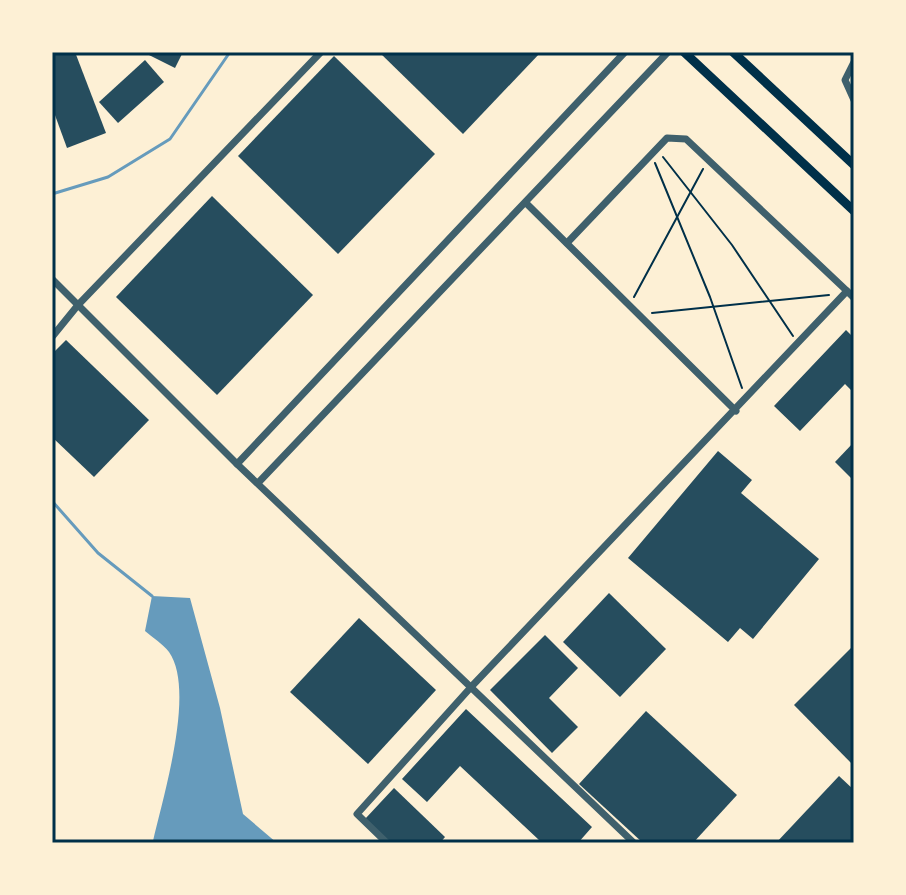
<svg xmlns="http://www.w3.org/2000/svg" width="906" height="895" font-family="Spectral,serif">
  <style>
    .water { fill: #669bbc }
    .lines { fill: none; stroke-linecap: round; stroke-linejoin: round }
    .stream { stroke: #669bbc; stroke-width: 3 }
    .building { fill: #264d5e }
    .path { stroke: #003049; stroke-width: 2 }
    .minor { stroke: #3f606c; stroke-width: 7 }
    .secondary { stroke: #003049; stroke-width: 9 }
    .neatline { fill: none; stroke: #003049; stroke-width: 3 }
  </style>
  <rect width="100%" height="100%" fill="#fdf0d5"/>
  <!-- water -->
  <path class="water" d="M152,596L190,598L220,708L243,814L277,843H150L153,841C163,797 196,690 169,652C163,644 152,637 145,631Z"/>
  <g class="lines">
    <!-- stream -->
    <g class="stream">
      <path d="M52,194L108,177L170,139L230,52"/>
      <path d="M52,501L98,553L152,596"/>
    </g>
  </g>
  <!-- building -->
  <g class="building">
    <path d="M59,52H75L106,133L67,148L52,107V55Z"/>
    <path d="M143,52H183L175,68Z"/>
    <path d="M379,52H541L463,134Z"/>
    <path d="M334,56L435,154L338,254L238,156Z"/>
    <path d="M145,60L164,82L118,123L99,102Z"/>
    <path d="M212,196L313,295L217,395L116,297Z"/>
    <path d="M846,330L854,338V393L845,384L800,431L774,406Z"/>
    <path d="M66,340L149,420L94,477L52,437V354Z"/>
    <path d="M854,442V481L835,462Z"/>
    <path d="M718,451L752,480L741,493L819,559L753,639L740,628L728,642L628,558Z"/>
    <path d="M609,593L666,649L620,697L563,642Z"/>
    <path d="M359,618L436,690L368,764L290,692Z"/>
    <path d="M545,635L578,668L549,698L578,727L552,753L490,690Z"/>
    <path d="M854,645V766L794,705Z"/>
    <path d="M466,709L592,827L578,843H537L539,840L460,766L427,802L402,779Z"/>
    <path d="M646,711L737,795L693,843H643L579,784Z"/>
    <path d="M839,776L854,790L852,843H776Z"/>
    <path d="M394,788L445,837L440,843H391L365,819Z"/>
  </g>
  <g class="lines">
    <!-- path -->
    <g class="path">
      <path d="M663,157L732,245L793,336"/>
      <path d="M655,163L710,297L742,388"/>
      <path d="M634,297L703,169"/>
      <path d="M652,313L829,295"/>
    </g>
    <!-- minor -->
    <g class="minor">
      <path d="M625,52L237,464L634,843"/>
      <path d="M854,62L845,80L854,100"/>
      <path d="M526,203L736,411"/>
      <path d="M567,243L667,138L686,139L847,291"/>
      <path d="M52,279L237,464"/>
      <path d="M52,337L78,305L321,52"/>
      <path d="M258,483L668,52"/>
      <path d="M387,843L357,814L472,686L847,291L854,298"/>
    </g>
    <!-- secondary -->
    <g class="secondary">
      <path d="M684,52L854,211"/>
      <path d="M733,52L854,165"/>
    </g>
  </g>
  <!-- border -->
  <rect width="906" height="895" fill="none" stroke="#fdf0d5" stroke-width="108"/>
  <rect x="54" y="54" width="798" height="787" class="neatline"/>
</svg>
